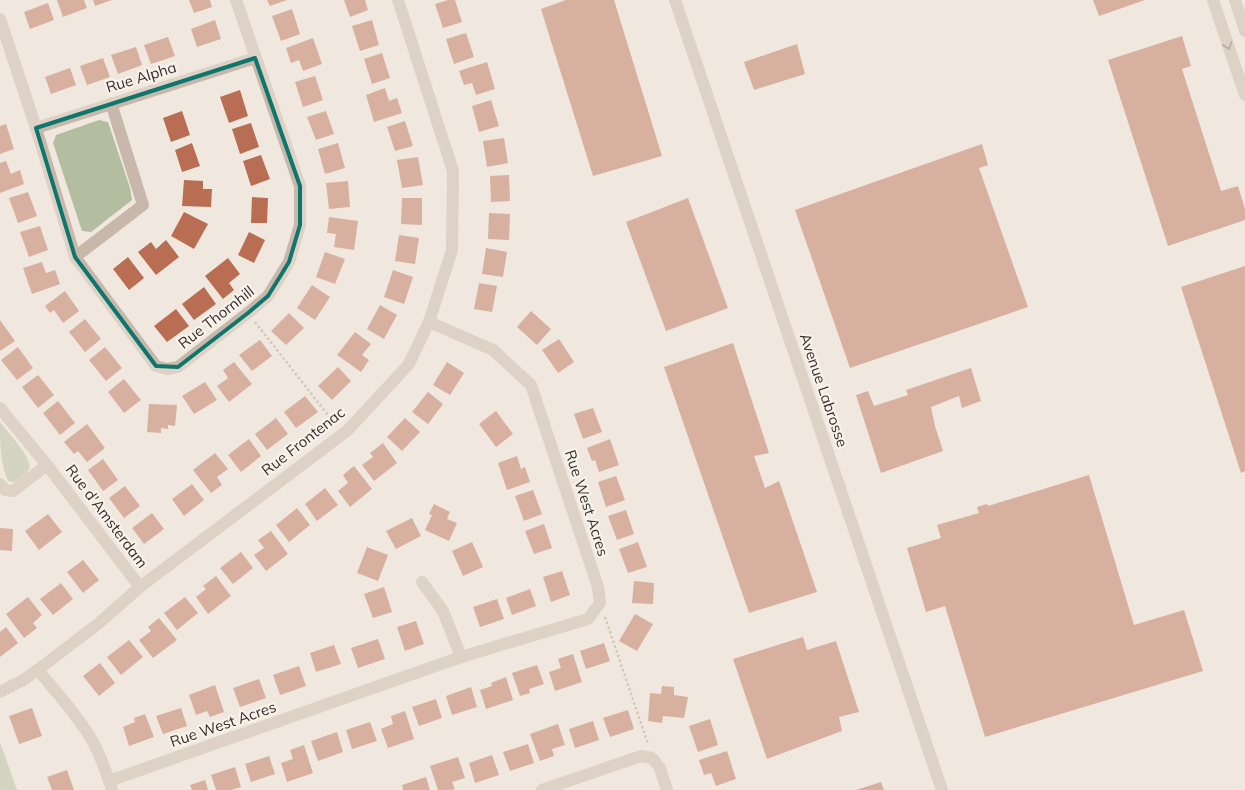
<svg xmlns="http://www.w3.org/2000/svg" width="1245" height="790" font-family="Mulish,sans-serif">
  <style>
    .green { fill: #b3bda0 }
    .building { fill: #b96e53 }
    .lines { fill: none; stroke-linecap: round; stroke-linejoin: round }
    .path { stroke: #b2a396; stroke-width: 2.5; stroke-dasharray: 2.5 2.5; stroke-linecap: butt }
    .minor { stroke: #c7b8ab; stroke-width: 12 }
    .oneway { stroke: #776c64 }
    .marked { fill: none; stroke: #0f766e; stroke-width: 4; stroke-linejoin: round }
    .labels { text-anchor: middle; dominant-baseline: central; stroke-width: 4.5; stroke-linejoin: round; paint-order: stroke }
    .street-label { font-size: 15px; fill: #352e2a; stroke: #f8f2ea }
  </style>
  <rect width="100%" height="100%" fill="#f0e8de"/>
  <!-- green -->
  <g class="green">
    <path d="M99,120L108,122L130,188L132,200L91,232L82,231L53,143L56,135Z"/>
    <path d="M0,422C6,430 34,460 29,469C27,474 18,479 14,482L8,481C0,464 0,442 0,422Z"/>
    <path d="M0,742L17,790H0Z"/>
  </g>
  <!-- building -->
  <g class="building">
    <path d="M57,0H84L87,8L63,17Z"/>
    <path d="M93,0H112L95,6Z"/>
    <path d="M189,0H210L212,7L194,13Z"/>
    <path d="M267,0H287L270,6Z"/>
    <path d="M344,0H365L368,10L350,17Z"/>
    <path d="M448,0H455L462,22L443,28L435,4Z"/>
    <path d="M566,0H614L662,156L593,176L541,9Z"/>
    <path d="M1093,0H1145L1099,16Z"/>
    <path d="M48,3L54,20L30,29L24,12Z"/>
    <path d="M292,9L300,34L281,41L272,16Z"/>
    <path d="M215,20L221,39L197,47L191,29Z"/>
    <path d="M372,20L379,45L360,51L352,26Z"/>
    <path d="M466,33L474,57L454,64L446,39Z"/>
    <path d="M1182,36L1191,66L1182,69L1221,191L1238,186L1245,209V220L1168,246L1108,60Z"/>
    <path d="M168,37L175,56L151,64L144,45Z"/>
    <path d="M313,38L322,64L303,71L299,60L291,63L286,48Z"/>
    <path d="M797,44L805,74L754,90L744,62Z"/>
    <path d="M136,47L142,65L118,74L111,55Z"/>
    <path d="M382,53L390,78L372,84L364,59Z"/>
    <path d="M103,58L110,77L87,85L80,66Z"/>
    <path d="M487,62L495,89L476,95L472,83L464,85L459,71Z"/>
    <path d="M70,68L76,85L51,94L45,77Z"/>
    <path d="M315,76L323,100L303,107L295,82Z"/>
    <path d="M385,88L389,101L397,98L402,113L374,122L366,95Z"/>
    <path d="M240,90L248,116L229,123L220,97Z"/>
    <path d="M491,100L499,126L479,132L472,106Z"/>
    <path d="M182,111L190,135L171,142L163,118Z"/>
    <path d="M326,111L334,134L316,140L307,117Z"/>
    <path d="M405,121L413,146L395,151L387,127Z"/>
    <path d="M251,123L259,147L240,154L232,129Z"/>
    <path d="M6,124L14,149L0,154V126Z"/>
    <path d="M504,138L508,163L487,167L483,141Z"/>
    <path d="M192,143L200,166L182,172L175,150Z"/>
    <path d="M338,143L345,168L325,174L318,149Z"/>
    <path d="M982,144L988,165L979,168L1028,307L850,368L795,210Z"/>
    <path d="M261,155L270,179L251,186L243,161Z"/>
    <path d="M418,157L423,185L402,188L397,160Z"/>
    <path d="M6,161L11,174L20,170L24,184L0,193V163Z"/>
    <path d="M509,175L510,201L491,202L490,176Z"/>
    <path d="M184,180L203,181V189H212L211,207L182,206Z"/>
    <path d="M348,181L350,207L329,209L326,183Z"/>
    <path d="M28,192L37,216L18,223L9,198Z"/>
    <path d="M252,197L268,198L267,223H251Z"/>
    <path d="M402,198H422V225L401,224Z"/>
    <path d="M688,198L728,308L666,331L626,222Z"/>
    <path d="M184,212L208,224L194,249L171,236Z"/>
    <path d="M489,213L510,214L509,240L488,239Z"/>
    <path d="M329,217L358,221L354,250L334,247L336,234L327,233Z"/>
    <path d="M40,226L48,250L29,257L20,232Z"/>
    <path d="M249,232L265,240L254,263L238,255Z"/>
    <path d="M399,235L419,238L415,264L395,261Z"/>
    <path d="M166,240L179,257L156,275L138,252L151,242L156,249Z"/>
    <path d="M486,248L507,252L503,277L482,274Z"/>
    <path d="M325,252L345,259L335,284L316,277Z"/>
    <path d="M128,257L144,278L129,290L113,269Z"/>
    <path d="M228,258L240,274L229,283L234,290L223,299L205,276Z"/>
    <path d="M42,262L46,273L55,270L60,284L32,294L23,268Z"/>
    <path d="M1245,266V471L1241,473L1181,287Z"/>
    <path d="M393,270L413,277L404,304L384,297Z"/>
    <path d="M479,283L497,286L492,312L474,309Z"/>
    <path d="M312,285L330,297L315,320L297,308Z"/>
    <path d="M204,287L216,304L194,320L182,304Z"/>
    <path d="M65,291L79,311L63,323L54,310L50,313L45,306Z"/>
    <path d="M380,305L397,315L384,339L367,329Z"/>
    <path d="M176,309L189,326L167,342L154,326Z"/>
    <path d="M531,311L551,329L537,345L517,327Z"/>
    <path d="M289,313L304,328L286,345L271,331Z"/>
    <path d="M85,319L101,339L85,352L69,332Z"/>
    <path d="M0,320L15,341L0,351Z"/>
    <path d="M355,332L371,344L362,355L369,360L361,372L337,355Z"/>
    <path d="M559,339L574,362L558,373L542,350Z"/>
    <path d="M260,340L272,356L252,371L239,355Z"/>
    <path d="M733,343L769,453L754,456L765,488L779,481L817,592L749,613L664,367Z"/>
    <path d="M18,347L33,368L17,380L1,360Z"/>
    <path d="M105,347L122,368L106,381L89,360Z"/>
    <path d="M234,362L252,384L229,402L217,386L228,378L223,370Z"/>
    <path d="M447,362L464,373L450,395L433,385Z"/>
    <path d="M338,367L351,381L332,400L318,386Z"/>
    <path d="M971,368L981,401L962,408L959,396L931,407L935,426L943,451L881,473L856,395L868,391L874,406L908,395L906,390Z"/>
    <path d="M38,375L54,395L38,408L22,387Z"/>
    <path d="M124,379L141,400L124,413L108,392Z"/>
    <path d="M205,382L217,400L194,414L182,396Z"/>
    <path d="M428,392L443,404L428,424L412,412Z"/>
    <path d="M305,396L318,412L296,428L284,412Z"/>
    <path d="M58,401L75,423L60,435L43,413Z"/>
    <path d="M149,404L177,405L175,426L168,425V429L161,428V433L147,432Z"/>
    <path d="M593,408L602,432L583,439L574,414Z"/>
    <path d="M496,411L513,434L496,447L479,424Z"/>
    <path d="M276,418L288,434L267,450L255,434Z"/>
    <path d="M405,418L420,432L402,451L387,437Z"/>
    <path d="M87,424L105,448L87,462L78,451L74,454L64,442Z"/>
    <path d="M249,439L261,456L241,472L228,455Z"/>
    <path d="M610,439L619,465L599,472L595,460L592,461L587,448Z"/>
    <path d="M383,443L397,463L374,481L362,465L373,457L370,453Z"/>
    <path d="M215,453L228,469L217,477L222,485L211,493L193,470Z"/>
    <path d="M517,456L521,469L525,467L530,482L507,490L498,463Z"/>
    <path d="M103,459L118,480L103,491L88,470Z"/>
    <path d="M354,466L372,489L350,507L338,491L348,483L343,475Z"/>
    <path d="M1089,475L1134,625L1184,610L1203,671L985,737L945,606L926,612L907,548L941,538L937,525L979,513L977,507L987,504L988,506Z"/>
    <path d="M616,476L625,500L606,507L598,482Z"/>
    <path d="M192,484L204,500L184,516L172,499Z"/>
    <path d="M125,486L140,506L124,518L109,498Z"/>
    <path d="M325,488L338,505L317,521L305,504Z"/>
    <path d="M533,490L542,514L524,521L515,496Z"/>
    <path d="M434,504L450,512L447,519L457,523L449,541L425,530L432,515L429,514Z"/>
    <path d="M297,508L310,525L289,542L276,525Z"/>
    <path d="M626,510L634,534L617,540L608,516Z"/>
    <path d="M152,513L164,529L144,544L132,528Z"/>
    <path d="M48,514L62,532L39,550L25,531Z"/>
    <path d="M412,518L421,536L396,549L386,531Z"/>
    <path d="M544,524L552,548L534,554L525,531Z"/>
    <path d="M0,528L13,529L12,551L0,550Z"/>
    <path d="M271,531L288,554L266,571L254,555L264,548L258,540Z"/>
    <path d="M472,542L483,567L463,576L452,551Z"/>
    <path d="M638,542L647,567L628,573L619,549Z"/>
    <path d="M367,547L388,555L378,581L357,573Z"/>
    <path d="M241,552L253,568L233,584L220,568Z"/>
    <path d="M83,560L99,580L83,593L67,572Z"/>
    <path d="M562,571L570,595L551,602L543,577Z"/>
    <path d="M216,576L231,596L208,614L196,597L206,589L203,586Z"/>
    <path d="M634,581L654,583L653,604L632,603Z"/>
    <path d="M61,583L73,599L53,615L40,599Z"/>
    <path d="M384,587L392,612L373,618L364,594Z"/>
    <path d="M530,589L536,606L512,615L506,598Z"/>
    <path d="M28,597L42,615L33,623L37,628L24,638L6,614Z"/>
    <path d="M185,597L198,613L177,630L164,613Z"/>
    <path d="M497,599L504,619L480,627L473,607Z"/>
    <path d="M635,614L653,624L637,651L619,641Z"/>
    <path d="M159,618L177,640L153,658L139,640L151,631L148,627Z"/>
    <path d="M416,621L424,644L405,651L397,627Z"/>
    <path d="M6,627L18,643L0,657V632Z"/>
    <path d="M803,637L807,650L836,641L859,712L839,717L842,731L767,759L733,659Z"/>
    <path d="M378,639L385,659L358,668L351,648Z"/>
    <path d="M129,640L143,657L121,675L107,657Z"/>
    <path d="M604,643L610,661L586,669L580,651Z"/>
    <path d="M334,645L341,664L316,672L310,653Z"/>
    <path d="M573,654L582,682L555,691L549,672L561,668L558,659Z"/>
    <path d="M100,663L115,683L99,696L83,676Z"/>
    <path d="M537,665L544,684L529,689L530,693L520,696L512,673Z"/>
    <path d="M299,666L306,686L280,695L273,675Z"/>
    <path d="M506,677L513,700L486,709L480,690L492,686L491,683Z"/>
    <path d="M259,679L266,698L240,707L233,688Z"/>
    <path d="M215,685L224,712L210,717L207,711L196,715L189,695Z"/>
    <path d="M662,686L674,687V695L688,697L684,718L663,716L662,723L648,721L650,693L661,694Z"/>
    <path d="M471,687L477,707L452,715L446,696Z"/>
    <path d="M436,699L442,718L419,726L412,707Z"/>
    <path d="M32,708L42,736L19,744L9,716Z"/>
    <path d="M181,708L187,726L163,734L156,716Z"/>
    <path d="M628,710L634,729L610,737L603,718Z"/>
    <path d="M405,711L414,739L388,748L381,729L393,724L391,716Z"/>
    <path d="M145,714L154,737L129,746L123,727L135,722L134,718Z"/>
    <path d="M710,719L718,745L698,752L689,726Z"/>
    <path d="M593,721L599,740L575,748L569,729Z"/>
    <path d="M370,722L377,741L352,749L346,730Z"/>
    <path d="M558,724L565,745L552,749L554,756L540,761L530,734Z"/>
    <path d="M337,732L343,752L318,761L311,741Z"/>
    <path d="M528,744L534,763L510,771L503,752Z"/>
    <path d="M304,745L313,773L287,782L281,763L293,759L290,750Z"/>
    <path d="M727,751L736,779L716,786L711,773L704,775L699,760Z"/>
    <path d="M492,755L499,775L475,783L469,763Z"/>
    <path d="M269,756L275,774L251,782L245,764Z"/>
    <path d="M458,757L465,778L452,782L455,789L451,790H438L430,766Z"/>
    <path d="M235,767L241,787L231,790H216L211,775Z"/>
    <path d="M67,770L74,790H52L47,777Z"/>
    <path d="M426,777L430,790H403L402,785Z"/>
    <path d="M205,780L208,790H192L190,785Z"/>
    <path d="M881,782L884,790H856Z"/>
  </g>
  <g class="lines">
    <!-- path -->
    <g class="path">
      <path d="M255,322L335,424"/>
      <path d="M605,617L648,744"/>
    </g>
    <!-- minor -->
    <g class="minor">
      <path d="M675,0L942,790"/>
      <path d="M1213,0L1245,95"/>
      <path d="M1235,0L1245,31"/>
      <path d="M0,19L36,128L75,257L156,366L167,369L178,367L248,313L268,296L289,262L300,225V186L236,0"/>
      <path d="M36,128L255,58"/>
      <path d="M75,257L143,205L111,103"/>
      <path d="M0,408L47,465L140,587"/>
      <path d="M0,484L5,490L13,491L47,465"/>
      <path d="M422,582L443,611L461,657"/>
      <path d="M38,670C57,693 78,716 93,742C101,757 107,774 112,790"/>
      <path d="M0,692L25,679L52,659L99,623L140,587L348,430L409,364L429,322L452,250L453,171L398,0"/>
      <path d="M109,781L461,657L588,619L600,603L598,587L531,385L493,350L429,322"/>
      <path d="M542,790L641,756L652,758L660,768L667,790"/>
    </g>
  </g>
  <!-- one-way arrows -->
  <defs><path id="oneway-chevron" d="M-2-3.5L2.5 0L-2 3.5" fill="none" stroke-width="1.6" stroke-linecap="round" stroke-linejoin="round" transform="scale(1.25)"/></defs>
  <use class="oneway" href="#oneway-chevron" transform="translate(1228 46) rotate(71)"/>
  <!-- marked area -->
  <path d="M0 0H1245V790H0ZM255,58L300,186V225L289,262L268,296L248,313L178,367L156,366L75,257L36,128Z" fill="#f0e8de" fill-opacity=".55" fill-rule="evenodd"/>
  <path class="marked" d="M255,58L300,186V225L289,262L268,296L248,313L178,367L156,366L75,257L36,128Z"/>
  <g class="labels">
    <!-- street labels -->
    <g class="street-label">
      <text transform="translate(141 77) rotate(-17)">Rue Alpha</text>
      <text transform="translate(216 317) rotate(-38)">Rue Thornhill</text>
      <text transform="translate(824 390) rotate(71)">Avenue Labrosse</text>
      <text transform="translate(303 441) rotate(-38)">Rue Frontenac</text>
      <text transform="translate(587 503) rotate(72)">Rue West Acres</text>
      <text transform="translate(107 516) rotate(53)">Rue d'Amsterdam</text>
      <text transform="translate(223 724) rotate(-19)">Rue West Acres</text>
    </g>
  </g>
</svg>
